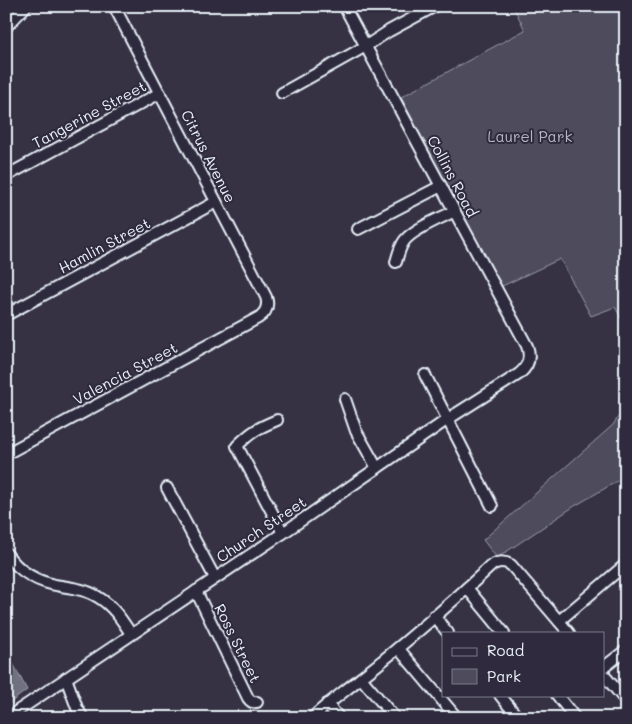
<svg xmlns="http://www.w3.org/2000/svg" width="632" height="724" font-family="Mali,sans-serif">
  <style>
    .green { fill: #4d4b5c; stroke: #9a9eaa }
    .water { fill: #70717f; stroke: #a0a4af }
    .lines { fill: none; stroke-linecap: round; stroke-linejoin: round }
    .minor-casing { stroke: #e8f1f8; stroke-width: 14 }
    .minor { stroke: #2f2a3d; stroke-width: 10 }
    .labels { text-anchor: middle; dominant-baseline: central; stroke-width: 4; stroke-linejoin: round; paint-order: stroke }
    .street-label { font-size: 15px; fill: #e8f1f8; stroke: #2f2a3d }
    .park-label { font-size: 15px; fill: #b2b7c1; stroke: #2f2a3d }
  </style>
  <rect width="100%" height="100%" fill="#363244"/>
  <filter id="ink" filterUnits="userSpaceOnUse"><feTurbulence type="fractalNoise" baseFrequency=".02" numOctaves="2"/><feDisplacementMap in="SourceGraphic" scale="10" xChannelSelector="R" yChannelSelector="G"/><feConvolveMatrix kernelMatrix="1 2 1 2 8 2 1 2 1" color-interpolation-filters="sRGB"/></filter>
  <g filter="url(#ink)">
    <!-- green -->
    <g class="green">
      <path d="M513,6H626V327L615,307L591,316L560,259L500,287L401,97L525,30Z"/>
      <path d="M626,405V476L573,507L497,558L483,540L613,425Z"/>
    </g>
    <!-- water -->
    <path class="water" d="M6,650L27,690L6,706Z"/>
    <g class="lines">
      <defs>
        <g id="minor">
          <path d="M6,27L26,6"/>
          <path d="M282,93L366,46L389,31L435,6"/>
          <path d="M6,176L160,93"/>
          <path d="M358,229L441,186"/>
          <path d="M396,262C398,255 400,246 405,240C415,228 441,218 455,211"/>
          <path d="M6,315L216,202"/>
          <path d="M425,375L492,506"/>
          <path d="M345,399L356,431L377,468"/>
          <path d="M277,420C258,428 252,431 237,446L283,533"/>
          <path d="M6,454L258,318C266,313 269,306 266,297L114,6"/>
          <path d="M167,488L215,578"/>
          <path d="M6,553C19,572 39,583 61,586C74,588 87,590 98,597C113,606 122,620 131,634"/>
          <path d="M467,588L504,633"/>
          <path d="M196,591L248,698C250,701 253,703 257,702"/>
          <path d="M434,616L448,633"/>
          <path d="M559,621L626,564"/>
          <path d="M398,648L457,718"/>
          <path d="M603,668L626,650"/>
          <path d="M603,674L626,701"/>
          <path d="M66,678L77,708L83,718"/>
          <path d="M361,678L395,718"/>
          <path d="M500,695L518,718"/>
          <path d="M557,695L575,718"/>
          <path d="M327,704L339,718"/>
          <path d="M7,718L283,533L448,419L519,374C529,366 531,357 527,346L344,6"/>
          <path d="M312,718C328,703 345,691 362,677C407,642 450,604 492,565C499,561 504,561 511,565L569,633"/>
        </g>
      </defs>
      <!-- minor casing -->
      <use href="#minor" class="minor-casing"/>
      <!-- minor -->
      <use href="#minor" class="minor"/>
    </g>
  </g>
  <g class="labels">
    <!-- street labels -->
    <g class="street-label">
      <text transform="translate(89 114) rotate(-28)">Tangerine Street</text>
      <text transform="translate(209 156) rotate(63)">Citrus Avenue</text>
      <text transform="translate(453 176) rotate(62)">Collins Road</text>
      <text transform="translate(104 245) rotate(-28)">Hamlin Street</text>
      <text transform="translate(125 373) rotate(-28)">Valencia Street</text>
      <text transform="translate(261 529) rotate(-34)">Church Street</text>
      <text transform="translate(238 643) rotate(64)">Ross Street</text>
    </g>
    <!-- park labels -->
    <g class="park-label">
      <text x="530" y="136">Laurel Park</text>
    </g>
  </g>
  <!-- margin -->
  <rect width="632" height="724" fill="none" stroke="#2f2a3d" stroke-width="25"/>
  <rect x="12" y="12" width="607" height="699" fill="none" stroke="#e8f1f8" stroke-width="2" filter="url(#ink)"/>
  <!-- legend -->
  <rect x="442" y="632" width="162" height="65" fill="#2f2a3d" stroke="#797a88"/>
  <rect x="452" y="648" width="25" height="8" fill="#2f2a3d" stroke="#797a88"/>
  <text x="487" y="656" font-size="15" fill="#e8f1f8">Road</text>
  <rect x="452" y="669" width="25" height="15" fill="#4d4b5c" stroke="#797a88"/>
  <text x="487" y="682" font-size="15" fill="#e8f1f8">Park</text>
</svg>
